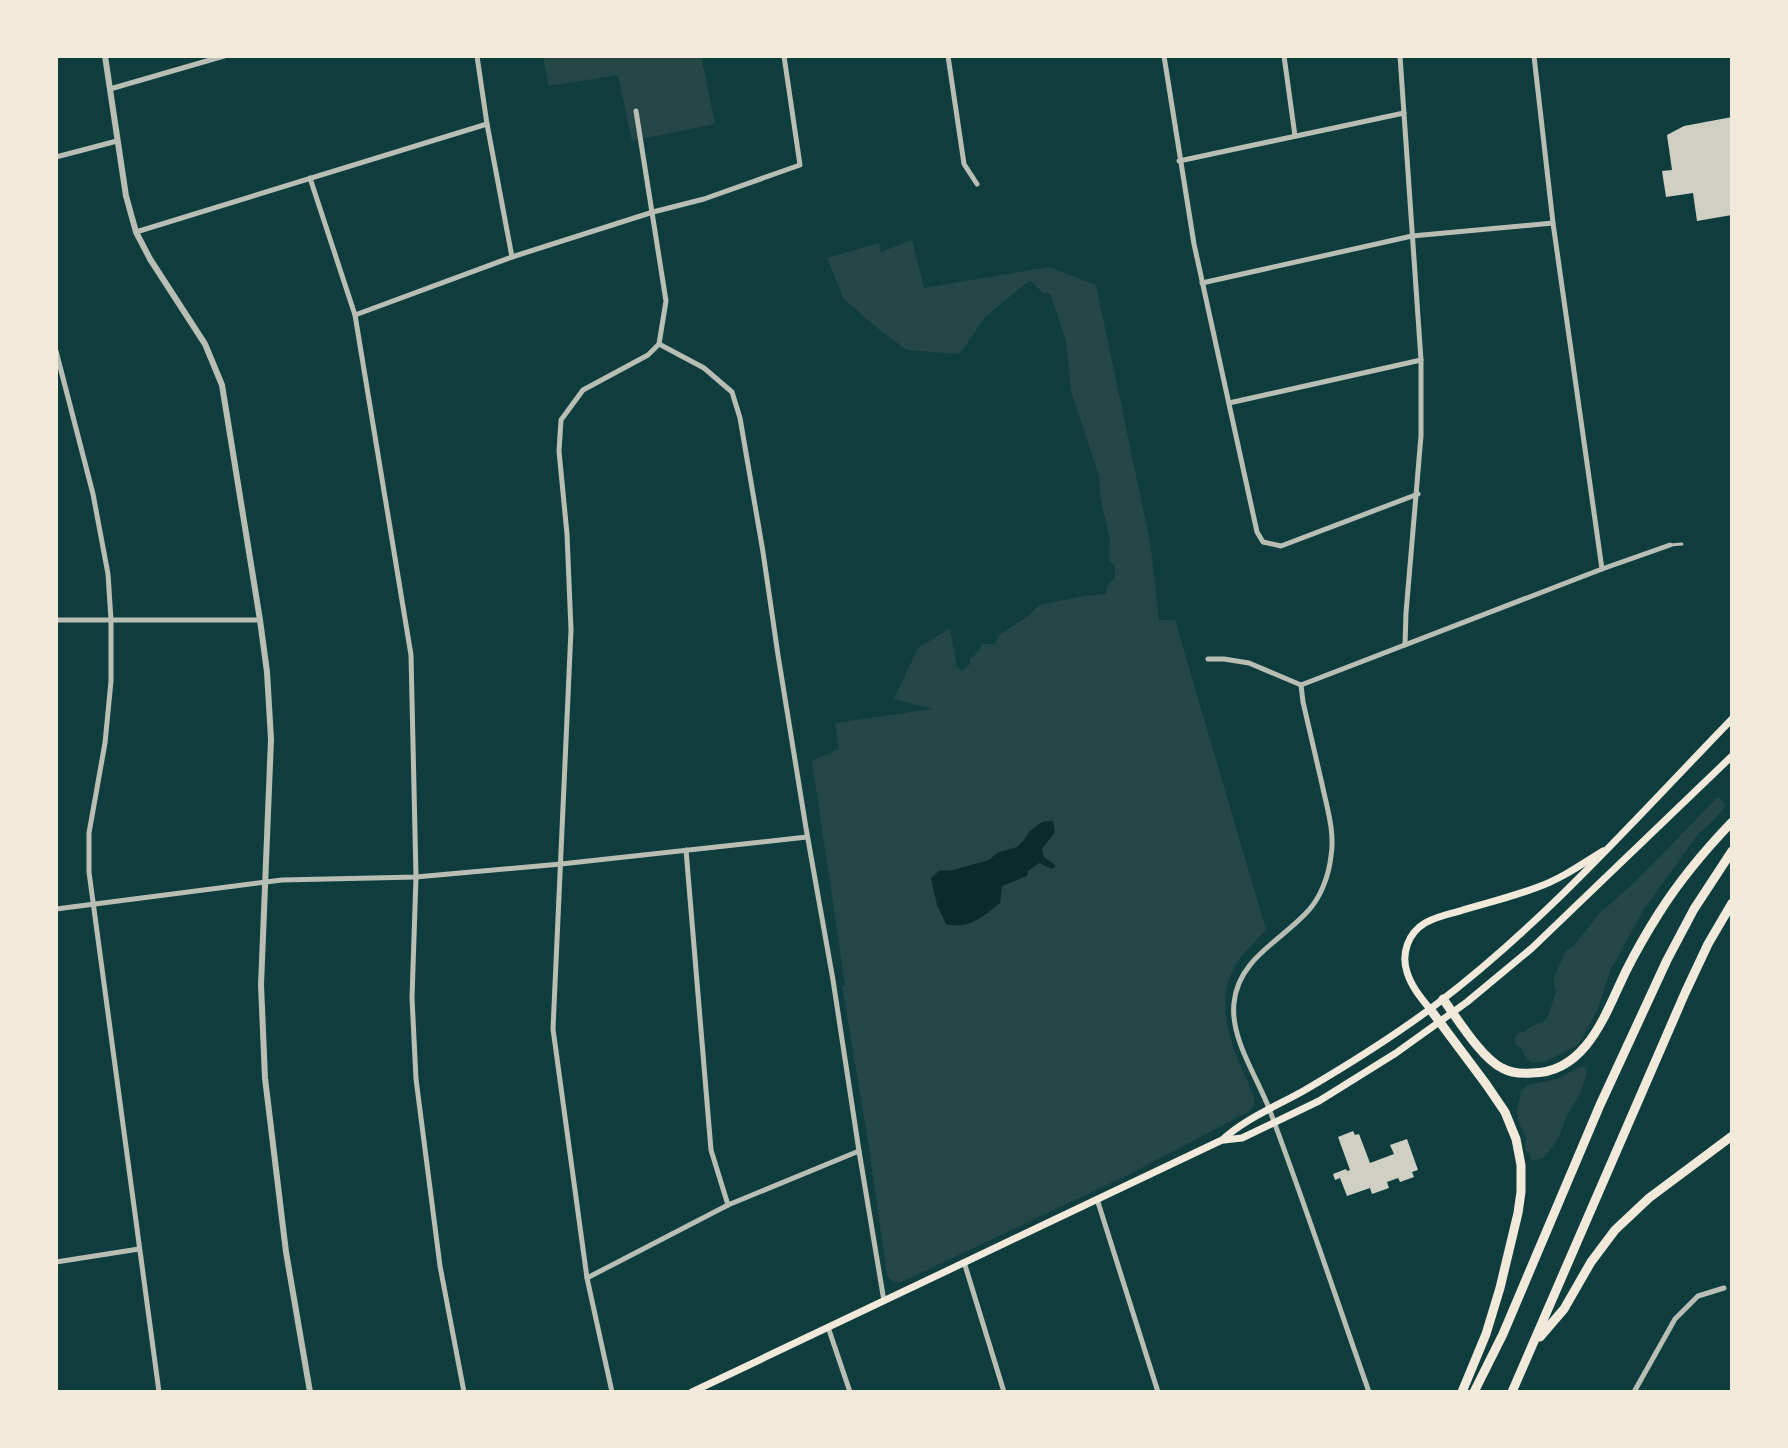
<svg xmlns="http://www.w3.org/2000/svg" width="1788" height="1448" font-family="'Nunito Sans',sans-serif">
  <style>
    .green { fill: #244646 }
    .water { fill: #0a2a2b }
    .building { fill: #cfcfc3 }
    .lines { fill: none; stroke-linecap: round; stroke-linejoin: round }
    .service { stroke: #b8beb3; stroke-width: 3 }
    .minor { stroke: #b8beb3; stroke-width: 5 }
    .tertiary { stroke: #b8beb3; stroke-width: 6 }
    .secondary { stroke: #f1e9da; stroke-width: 7 }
    .motorway { stroke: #f1e9da; stroke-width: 9 }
  </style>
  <rect width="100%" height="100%" fill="#0f3d3e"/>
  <!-- green -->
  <g class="green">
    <path d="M543,56H701L715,124L632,141L618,75L549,86Z"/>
    <path d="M912,240L924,288L1049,267L1096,285L1150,542L1159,620H1175L1266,930C1257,939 1248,948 1240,958C1208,1003 1235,1053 1254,1096V1105L1250,1111L1130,1174L904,1281C896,1283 892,1282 887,1275L868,1142L842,986L845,985L812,761L839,749L835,723L932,709L894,699L918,648L950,628L957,667L962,671L970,664V658L974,656L983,644H995L999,635L1028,616L1039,605L1084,596L1106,594L1107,586L1115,578V566L1109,561L1110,540L1100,496L1099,476L1071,391L1066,341L1050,293H1043L1030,280L985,317L960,354L907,350L882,332L844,299L827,258L879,243L881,252Z"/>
    <path d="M1717,798H1720L1726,806L1709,825L1699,833L1644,909L1611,969L1597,1011L1578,1045L1545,1062L1532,1063L1527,1059L1521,1048L1516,1045L1515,1039L1518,1033L1524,1032L1533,1025L1544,1021L1548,1016L1556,992L1553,980L1565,952L1575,944L1600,913L1635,882Z"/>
    <path d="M1580,1067H1586L1587,1073L1580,1094L1566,1117L1559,1137L1544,1158L1531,1161L1530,1154L1525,1150L1526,1137L1518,1121L1517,1112L1521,1091L1528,1085L1557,1079Z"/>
  </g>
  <!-- water -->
  <path class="water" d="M1053,821L1055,832L1042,849L1044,857L1056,866L1052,869L1039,863L1028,871L1027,876L1002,886L1000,903C984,916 969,930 946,924L937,905L931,878L939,871L953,870L989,860L997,853L1017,847L1024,840L1030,831L1042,822Z"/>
  <!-- building -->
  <g class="building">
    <path d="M1732,117V215L1697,221L1693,193L1666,197L1662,171L1672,170L1667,135L1684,126Z"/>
    <path d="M1353,1131L1355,1135L1359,1134L1370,1163L1394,1154L1390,1145L1407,1139L1418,1170L1412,1172L1414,1177L1400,1182L1398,1178L1387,1182L1389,1188L1372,1194L1370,1188L1347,1196L1340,1178L1335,1180L1333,1174L1346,1169L1347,1171L1350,1170L1338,1137Z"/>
  </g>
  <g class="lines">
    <!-- service -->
    <path class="service" d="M1670,545L1682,544"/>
    <!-- minor -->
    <g class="minor">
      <path d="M477,56L487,124L512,257"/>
      <path d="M948,56L964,164L977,184"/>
      <path d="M1164,56L1194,244L1257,532L1263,542L1281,546L1418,494"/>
      <path d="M1284,56L1295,136"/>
      <path d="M1400,56L1421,360V436L1406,613L1405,645"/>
      <path d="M1534,56L1553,223L1602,569"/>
      <path d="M110,89L224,56"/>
      <path d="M56,157L117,141"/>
      <path d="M1179,161L1404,113"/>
      <path d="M310,178L355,315L411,655L416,877L412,998L416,1079L440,1266L464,1392"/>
      <path d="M136,232L487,124"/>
      <path d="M1202,283L1412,236L1553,223"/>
      <path d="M355,315L512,257L653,212L704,199L800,165L784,56"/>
      <path d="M659,344L704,368L732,392L740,418L763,552L778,655L806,828L833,980L859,1151L884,1301"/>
      <path d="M56,351L93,494L108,574L111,620V681L105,743L89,833V872L159,1392"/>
      <path d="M1229,403L1421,360"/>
      <path d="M56,620H260"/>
      <path d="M1208,659H1224L1249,663L1301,685L1602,569L1670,545"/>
      <path d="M1301,685L1303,702C1309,729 1316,757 1322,784C1327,808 1335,832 1331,856C1329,875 1321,897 1308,911C1281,941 1238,959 1234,1003C1230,1039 1258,1078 1270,1111C1305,1204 1336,1298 1369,1392"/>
      <path d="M686,850L711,1150L728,1205"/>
      <path d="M56,909L282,880L416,877L561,864L807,837"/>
      <path d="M1097,1199L1158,1392"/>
      <path d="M56,1262L139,1249"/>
      <path d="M964,1262L1004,1392"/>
      <path d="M587,1278L728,1205L859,1151"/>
      <path d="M828,1327L850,1392"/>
      <path d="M612,1392L587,1278L553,1029L571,630L567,534L559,451L561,420L583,390L648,355L659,344L666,301L636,111"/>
      <path d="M1634,1392L1675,1319L1698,1296L1724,1288"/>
    </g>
    <!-- tertiary -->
    <path class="tertiary" d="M105,56L126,196L136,232L150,259L205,344L222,385L260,620L267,672L271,739L261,985L265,1078L286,1252L310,1392"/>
    <!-- secondary -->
    <g class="secondary">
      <path d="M1430,1009C1421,998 1411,986 1407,972C1401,954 1408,933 1425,923C1435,917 1448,914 1460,911C1486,903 1512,897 1538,887C1561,879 1582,864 1603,851"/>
      <path d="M1224,1140L1242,1138L1319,1101L1396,1053L1467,1002L1532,948L1732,756"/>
      <path d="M692,1392L1222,1140C1246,1118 1277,1106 1305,1090C1351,1063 1396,1035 1438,1003C1547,920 1637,817 1732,719"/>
    </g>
    <!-- motorway -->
    <g class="motorway">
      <path d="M1443,999C1457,1018 1482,1059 1502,1068C1511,1073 1522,1074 1532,1073C1587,1073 1606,1012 1626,971C1636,951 1647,932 1659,913C1680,880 1705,850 1732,822"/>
      <path d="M1430,1009L1486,1084L1505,1112L1516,1139L1521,1165V1192L1518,1213L1500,1288L1486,1334L1462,1392"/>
      <path d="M1540,1337L1564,1309L1591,1262L1615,1230L1649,1198L1732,1136"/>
      <path d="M1474,1392L1503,1334L1600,1105L1667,960L1694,909L1732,851"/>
      <path d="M1512,1392L1685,993L1708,944L1732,903"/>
    </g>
  </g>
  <!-- border -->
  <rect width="1788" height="1448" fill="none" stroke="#f1e9da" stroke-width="116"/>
</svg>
